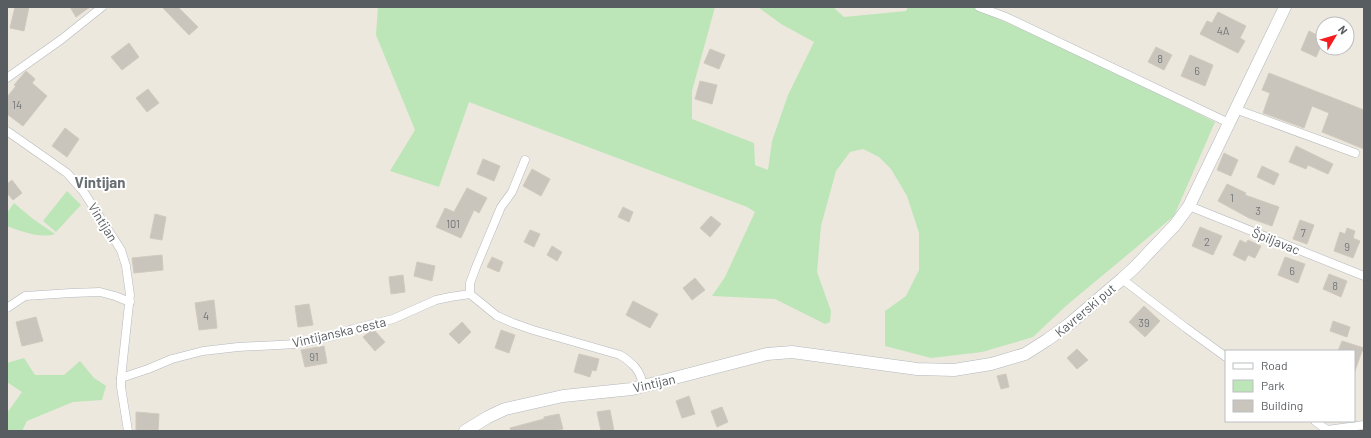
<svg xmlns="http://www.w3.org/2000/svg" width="1371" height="438" font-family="Barlow,sans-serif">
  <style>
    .green { fill: #bce6b8 }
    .building { fill: #c9c5bd; stroke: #d1c9bc }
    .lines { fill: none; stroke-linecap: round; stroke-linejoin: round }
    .minor-casing { stroke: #b5b8bd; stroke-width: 9 }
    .secondary-casing { stroke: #b2b7bd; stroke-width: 13 }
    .minor { stroke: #fff; stroke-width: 8 }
    .secondary { stroke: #fff; stroke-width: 12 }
    .labels { text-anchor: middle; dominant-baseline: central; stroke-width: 4; stroke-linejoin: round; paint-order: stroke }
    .number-label { font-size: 11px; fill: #747778 }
    .street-label { font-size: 13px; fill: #585d61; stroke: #fff }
    .quarter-label { font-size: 15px; font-weight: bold; fill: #686f73; stroke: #fff }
  </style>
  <rect width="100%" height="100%" fill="#ece8de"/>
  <!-- green -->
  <g class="green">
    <path d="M378,7H715L692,91V119L754,143L755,165L768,170L772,141L788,95L814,42L781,24L758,7H833L844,17L906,11L908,7H972L1094,62L1215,122L1174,216L1067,305L1033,337L982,352L931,358L885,346V311L906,296L919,270V233L907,196L891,169L879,157L863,149L850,152L836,171L821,226L817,272L831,311L830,322L825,324L775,299L712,296L725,277L755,212L747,207L469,102L439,187L390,171L415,130L376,35Z"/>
    <path d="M67,191L81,205L56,232L43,221Z"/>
    <path d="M14,203L33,219L55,234C41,239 20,231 7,226V213Z"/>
    <path d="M24,358L35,375H64L80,361L94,378L106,386L102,400L73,402L27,421L22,431H7V413L22,392L7,382V363Z"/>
  </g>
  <!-- building -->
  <g class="building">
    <path d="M15,7H29L24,31L10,28Z"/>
    <path d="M70,7H90L76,17Z"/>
    <path d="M162,7H178L198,27L189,35Z"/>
    <path d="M1218,12L1246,26L1240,38L1245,41L1238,53L1200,34L1207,21L1212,23Z"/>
    <path d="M1309,31L1323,38V42L1316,57L1301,50Z"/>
    <path d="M129,43L139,57L122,70L111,57Z"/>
    <path d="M1156,47L1172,55L1164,70L1148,62Z"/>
    <path d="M710,49L725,55L719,69L704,63Z"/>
    <path d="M1190,55L1213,65L1205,86L1181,76Z"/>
    <path d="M26,71L35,79L32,83L47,96L23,126L7,114V97L16,86L14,85Z"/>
    <path d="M1269,73L1364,110V149L1322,132L1329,113L1312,106L1304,128L1263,113L1270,93L1262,90Z"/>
    <path d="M700,81L717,85L712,104L695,99Z"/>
    <path d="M148,89L159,103L147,112L136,98Z"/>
    <path d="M65,128L79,139L67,157L52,146Z"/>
    <path d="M1296,146L1333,164L1328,174L1308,165L1306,169L1289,162Z"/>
    <path d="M1224,153L1238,160L1231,176L1217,170Z"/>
    <path d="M483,159L500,166L494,181L477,174Z"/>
    <path d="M1262,166L1279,174L1274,185L1257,177Z"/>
    <path d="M532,169L550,179L541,196L523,186Z"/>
    <path d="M12,180L22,193L13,200L7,193V184Z"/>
    <path d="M1227,184L1246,193L1245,195L1279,207L1272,226L1249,218L1218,201Z"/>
    <path d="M467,188L487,198L479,213L474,210L461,238L436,227L445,208L454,212Z"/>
    <path d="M623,207L633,212L629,222L618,217Z"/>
    <path d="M155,214L166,217L162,240L150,238Z"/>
    <path d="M711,216L721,224L710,237L700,228Z"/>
    <path d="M1300,220L1314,225L1307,244L1293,239Z"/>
    <path d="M1200,227L1222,236L1213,255L1192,246Z"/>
    <path d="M1347,228L1355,231L1353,238L1360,241L1353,258L1334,251L1340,232L1345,234Z"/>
    <path d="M530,230L540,234L534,247L524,242Z"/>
    <path d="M1240,240L1246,243L1248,240L1261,246L1255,258L1248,255L1245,261L1233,255Z"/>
    <path d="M552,246L562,252L557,261L547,255Z"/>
    <path d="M162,255L163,270L134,273L132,258Z"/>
    <path d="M492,257L503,262L499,272L487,267Z"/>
    <path d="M1285,257L1305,264L1298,283L1278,275Z"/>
    <path d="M417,262L435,266L432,281L414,276Z"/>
    <path d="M1329,274L1347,281L1341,297L1323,289Z"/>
    <path d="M403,275L405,292L391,294L389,277Z"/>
    <path d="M695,278L705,290L692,300L683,288Z"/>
    <path d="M214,300L217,328L199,330L195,303Z"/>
    <path d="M633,301L658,314L650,328L626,315Z"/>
    <path d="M309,304L313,325L298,327L295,306Z"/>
    <path d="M1144,306L1160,321L1145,337L1129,322Z"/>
    <path d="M36,317L43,341L22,346L16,322Z"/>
    <path d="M1333,321L1350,327L1347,337L1330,331Z"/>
    <path d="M462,322L471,332L459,344L449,334Z"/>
    <path d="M372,330H374L385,342L375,351L363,337Z"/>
    <path d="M501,330L515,335L509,353L495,348Z"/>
    <path d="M1342,341L1364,348V351H1362L1355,371L1354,370V351H1338Z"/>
    <path d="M324,346L327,363L305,367L301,350Z"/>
    <path d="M1077,349L1088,360L1077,369L1067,358Z"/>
    <path d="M579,354L599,359L596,371L592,370L590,377L574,372Z"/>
    <path d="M1006,374L1009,387L1001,389L997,376Z"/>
    <path d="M689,396L695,414L682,418L676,401Z"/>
    <path d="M722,407L728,422L717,427L711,411Z"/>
    <path d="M610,410L614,431H601L597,412Z"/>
    <path d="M136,412L159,414L158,431H136Z"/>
    <path d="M559,414L563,429L553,431H511L510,428L544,419V417Z"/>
  </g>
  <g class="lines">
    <defs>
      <g id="minor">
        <path d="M979,7L1006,17L1229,123"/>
        <path d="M7,78L62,39L102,7"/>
        <path d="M1235,109L1355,153"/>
        <path d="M7,131L67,173L83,191L121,250L126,266L130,295L121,378V387L128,431"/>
        <path d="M525,160L512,192L501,207L476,267L470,283V294L497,316L513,323L533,330L620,355C633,363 641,371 643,386"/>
        <path d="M1189,206L1364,276"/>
        <path d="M1122,279L1186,328L1226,357"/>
        <path d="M7,308L25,296L71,293L100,292L115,296L130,302"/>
        <path d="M121,378L148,369L172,359L203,351L238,347L297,344L337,335L353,329L393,319L436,300L450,297L470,294"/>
        <path d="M1315,421L1327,430L1364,425"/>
      </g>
      <path id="secondary" d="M465,431L488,417L505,409L563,396L632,389L767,354L792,352L917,369L954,370L991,364L1025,354L1047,340L1068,325L1122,279L1135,267L1175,225L1189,206L1285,7"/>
    </defs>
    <!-- minor casing -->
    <use href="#minor" class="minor-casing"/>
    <!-- secondary casing -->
    <use href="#secondary" class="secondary-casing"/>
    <!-- minor -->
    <use href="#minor" class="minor"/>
    <!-- secondary -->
    <use href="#secondary" class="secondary"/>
  </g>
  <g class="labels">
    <!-- number labels -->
    <g class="number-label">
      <text x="1223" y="30">4A</text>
      <text x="1160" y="58">8</text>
      <text x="1197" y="70">6</text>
      <text x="17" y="104">14</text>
      <text x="1232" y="197">1</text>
      <text x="1258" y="210">3</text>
      <text x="453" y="223">101</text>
      <text x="1303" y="232">7</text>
      <text x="1207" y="241">2</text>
      <text x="1347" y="246">9</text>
      <text x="1292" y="270">6</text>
      <text x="1335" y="285">8</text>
      <text x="206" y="315">4</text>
      <text x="1144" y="322">39</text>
      <text x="314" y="356">91</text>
    </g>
    <!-- street labels -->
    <g class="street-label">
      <text transform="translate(103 222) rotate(58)">Vintijan</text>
      <text transform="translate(1276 241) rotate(22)">Špiljavac</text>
      <text transform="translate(1085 310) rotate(-40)">Kavrerski put</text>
      <text transform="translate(339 332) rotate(-13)">Vintijanska cesta</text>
      <text transform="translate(654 383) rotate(-13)">Vintijan</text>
    </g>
    <!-- quarter labels -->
    <g class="quarter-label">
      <text x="100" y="182">Vintijan</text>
    </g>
  </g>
  <!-- border -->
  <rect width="1371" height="438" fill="none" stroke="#585d61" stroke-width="16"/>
  <!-- legend -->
  <rect x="1225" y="350" width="130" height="72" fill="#ffffff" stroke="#bcbec0"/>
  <rect x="1233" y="363" width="20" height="6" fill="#ffffff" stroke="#bcbec0"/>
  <text x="1261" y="370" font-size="12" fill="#585d61">Road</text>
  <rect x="1233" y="380" width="20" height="12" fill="#bce6b8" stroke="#bcbec0"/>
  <text x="1261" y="390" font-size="12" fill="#585d61">Park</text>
  <rect x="1233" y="400" width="20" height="12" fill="#c9c5bd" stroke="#bcbec0"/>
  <text x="1261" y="410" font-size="12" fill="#585d61">Building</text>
  <!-- north arrow -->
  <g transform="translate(1335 36) rotate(52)"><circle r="19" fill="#ffffff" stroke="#bcbec0"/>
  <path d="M0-3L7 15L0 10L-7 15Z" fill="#f41c1f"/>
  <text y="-6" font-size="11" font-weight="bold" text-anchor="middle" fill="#585d61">N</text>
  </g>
</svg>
